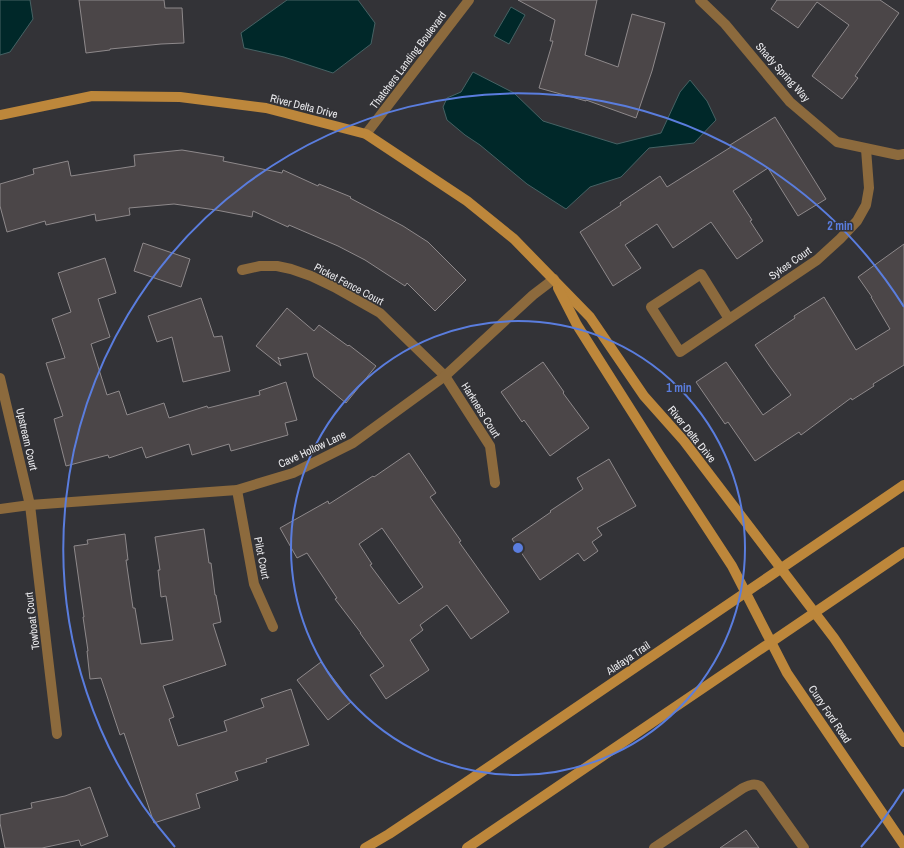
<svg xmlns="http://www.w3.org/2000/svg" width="904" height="848" font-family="'Archivo Narrow',sans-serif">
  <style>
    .water { fill: #002829; stroke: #466264 }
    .building { fill: #4b4648; stroke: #8e898b; fill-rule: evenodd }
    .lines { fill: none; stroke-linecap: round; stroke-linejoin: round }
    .lane { stroke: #8c6a3d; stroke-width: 10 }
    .street { stroke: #8c6a3d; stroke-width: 10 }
    .secondary { stroke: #bd873b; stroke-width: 10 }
    .ring { fill: none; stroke: #5a7dde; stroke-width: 2 }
    .labels { text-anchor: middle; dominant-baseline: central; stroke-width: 3; stroke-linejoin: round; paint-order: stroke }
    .street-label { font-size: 11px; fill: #eaeaed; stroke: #333337 }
    .centre { fill: #5a7dde; stroke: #333337; stroke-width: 2 }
    .ring-label { font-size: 12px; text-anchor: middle; font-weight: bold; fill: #5a7dde; stroke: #333337; stroke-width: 3; stroke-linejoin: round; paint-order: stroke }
  </style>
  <rect width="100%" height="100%" fill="#333337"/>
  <!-- water -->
  <g class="water">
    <path d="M0,0H30L33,19L10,52L0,55Z"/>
    <path d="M287,0H358L375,23L371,44L333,73L284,57L244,48L241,33Z"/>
    <path d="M511,7L525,15L509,44L494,36Z"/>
    <path d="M473,72L514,93L543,121L617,144L661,133L680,92L690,80L707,101L716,120L694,143L649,148L621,177L590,187L566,209L527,184L480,145L465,135L447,120L443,107L447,98L461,92Z"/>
  </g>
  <!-- building -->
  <g class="building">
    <path d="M79,0H164L165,8H182L184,43L161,44L110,49V50L86,53Z"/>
    <path d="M518,0H597L585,55L618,67L632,14L665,23L652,71L636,118L586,100V101L539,88L553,41H550L555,20Z"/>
    <path d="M777,0H880L899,13L855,76L858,78L842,99L812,76L849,25L817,2L798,28L771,9Z"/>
    <path d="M775,117L826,199L798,216L768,168L733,191L752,220L750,221L763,241L737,259L711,222L673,248L657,224L625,245L641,268L613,286L580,232L621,205L620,203L660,176L667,187L731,147L730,145Z"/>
    <path d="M182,150L224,157L223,161L282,173L283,170L318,186L319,184L351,197L350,198L403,226L428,242L466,280L435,311L407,283L405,286L365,260L338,246L289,225L288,227L253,211L252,217L216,210L174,204L129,208L130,215L96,221L95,214L46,225L45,221L7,232L0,206V184L34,174L33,169L68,161L71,176L135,166L134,155Z"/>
    <path d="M143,243L190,259L181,287L134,271Z"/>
    <path d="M904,244V365L873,384L874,386L852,400L851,398L801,435L799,432L755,461L728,422L725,424L696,382L726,362L763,415L791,395L771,368L755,345L795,318L794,316L824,297L856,350L890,329L871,297H872L858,277Z"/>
    <path d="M105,258L116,293L98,299L110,337L91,344L107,395L119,391L127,415L164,403L169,418L207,406L208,408L260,395L259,391L286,382L297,420L285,423L288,435L231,451L229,444L192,455L189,444L146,458L142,447L109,458L108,455L66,466L54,419L63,416L46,363L65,358L52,319L71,312L58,273Z"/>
    <path d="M201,298L214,337L222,336L230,371L183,382L172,337L157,342L148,316Z"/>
    <path d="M287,308L314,331L319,325L348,346L349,345L376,366L346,403L314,377L307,353L280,359L278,357L281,366L256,346Z"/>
    <path d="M543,362L564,392L563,393L589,428L550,456L524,420L522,422L501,392Z"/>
    <path d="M409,453L436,493L430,497L461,541L459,542L509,612L471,639L447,605L420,625L423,630L410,640L429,670L386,699L370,675L384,666L360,633H361L335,599L337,598L307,553L297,558L280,528L328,501L329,504L373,476L374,477ZM382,528L423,587L399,604L370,565L372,564L359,544Z"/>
    <path d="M609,459L636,506L597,528L602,535L592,542L598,551L584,561L578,553L540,580L512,539L551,512L550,511L583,489L577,478Z"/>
    <path d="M204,529L209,563H211L215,595H216L221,622L213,624L226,665L163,686L174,717L169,719L178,746L227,731L224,721L264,707L261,699L291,689L309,745L266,759L267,762L235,772L238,780L196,794L200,808L154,823L124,733L120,735L101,678L90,679L87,651H88L83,617H84L74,546L88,544L87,540L125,534L128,560H126L133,608H135L141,644L173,640L166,596L161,597L158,570H160L155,537Z"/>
    <path d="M321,662L351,702L328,720L297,680Z"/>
    <path d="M90,787L108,836L81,846L79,840L42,848H5L0,823V815L32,808L31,803L65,796Z"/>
    <path d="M746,830L759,848H720Z"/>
  </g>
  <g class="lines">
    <!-- lane -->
    <g class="lane">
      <path d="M700,0L725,24L790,102L837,142L898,155L904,154"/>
      <path d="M366,134L469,0"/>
      <path d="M729,319L701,274L651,307L680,352L817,260L840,239L857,221L866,205L869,188L866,149"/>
      <path d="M654,848L743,788C750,785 754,783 760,786L804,848"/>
    </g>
    <!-- street -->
    <g class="street">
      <path d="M242,270L260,266H277L291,269L311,276L334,287L380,313L445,376L490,446L495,483"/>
      <path d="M0,378L30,505L57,734"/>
      <path d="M237,490L254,584L273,627"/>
      <path d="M0,509L30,505L237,490L293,473L353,443L445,376L533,295L554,279"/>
    </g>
    <!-- secondary -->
    <g class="secondary">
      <path d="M0,115L92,96L180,97L266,108L366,134L467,201L514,239L590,317L644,396L684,441L834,638L904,742"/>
      <path d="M558,288L577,325L660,456L732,566L787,673L904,845"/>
      <path d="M365,848L389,834L443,798L904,485"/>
      <path d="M467,848L904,552"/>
    </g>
  </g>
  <!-- distance rings -->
  <g class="ring">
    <circle cx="518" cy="548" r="227"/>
    <path d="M904 789A455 455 0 0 1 861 847M175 847A455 455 0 1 1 904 307"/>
  </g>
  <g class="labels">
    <!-- street labels -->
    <g class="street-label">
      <text transform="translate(408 60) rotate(-53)">Thatchers Landing Boulevard</text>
      <text transform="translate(783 72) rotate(48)">Shady Spring Way</text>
      <text transform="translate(304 106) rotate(14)">River Delta Drive</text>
      <text transform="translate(790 263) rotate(-35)">Sykes Court</text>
      <text transform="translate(349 284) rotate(28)">Picket Fence Court</text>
      <text transform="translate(481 410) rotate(58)">Harkness Court</text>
      <text transform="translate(692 434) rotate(51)">River Delta Drive</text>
      <text transform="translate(27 439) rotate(77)">Upstream Court</text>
      <text transform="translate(312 449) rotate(-25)">Cave Hollow Lane</text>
      <text transform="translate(262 558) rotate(79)">Pilot Court</text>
      <text transform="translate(32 621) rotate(-97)">Towboat Court</text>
      <text transform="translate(628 658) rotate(-34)">Alafaya Trail</text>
      <text transform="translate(830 714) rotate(56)">Curry Ford Road</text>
    </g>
  </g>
  <circle cx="518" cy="548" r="6" class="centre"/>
  <g class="ring-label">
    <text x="840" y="230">2 min</text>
    <text x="679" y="392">1 min</text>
  </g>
</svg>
